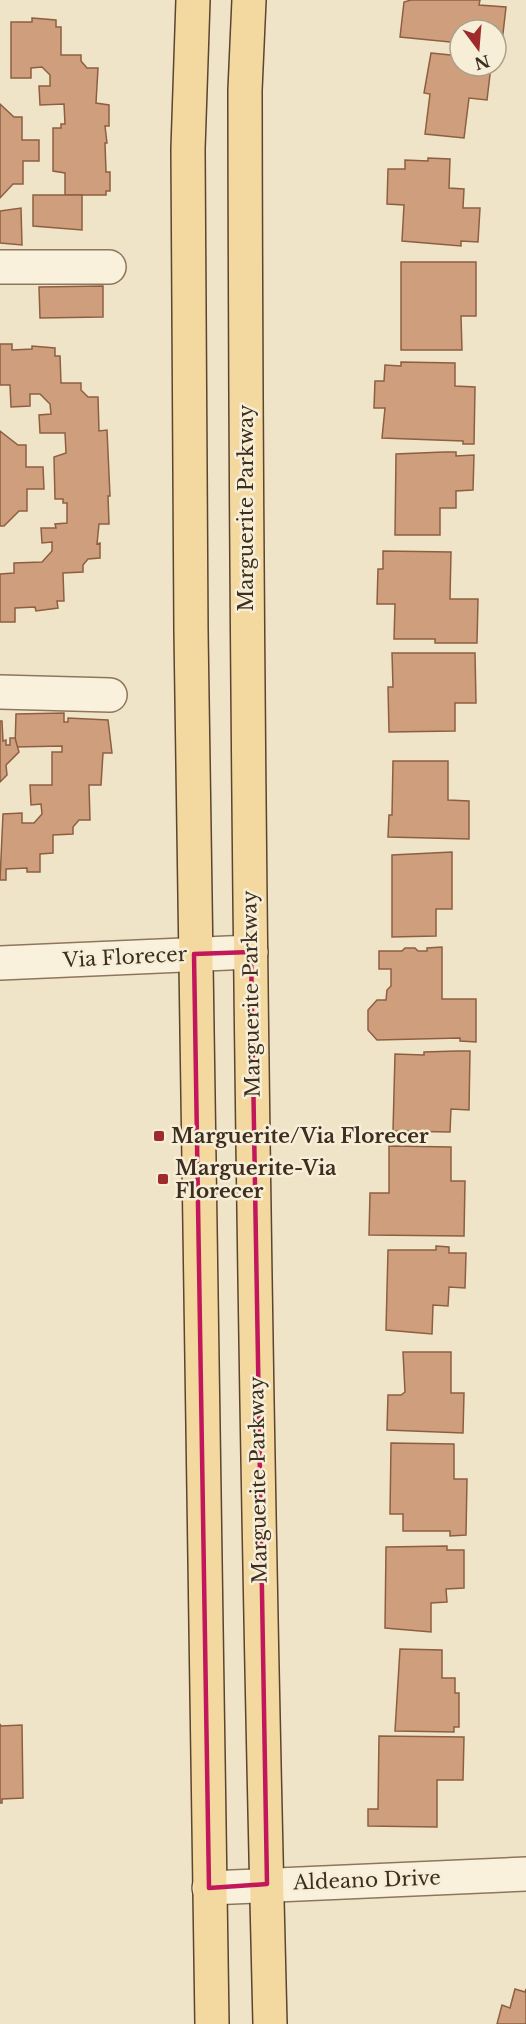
<svg xmlns="http://www.w3.org/2000/svg" width="526" height="2024" font-family="'Libre Baskerville',serif">
  <style>
    .building { fill: #cf9f7d; stroke: #8d5f41; stroke-width: 1.5 }
    .lines { fill: none; stroke-linecap: round; stroke-linejoin: round }
    .minor-casing { stroke: #8d765c; stroke-width: 36 }
    .tertiary-casing { stroke: #8d765c; stroke-width: 36 }
    .primary-casing { stroke: #5b4430; stroke-width: 36 }
    .minor { stroke: #faf1dc; stroke-width: 33 }
    .tertiary { stroke: #faf1dc; stroke-width: 33 }
    .primary { stroke: #f3d9a0; stroke-width: 33 }
    .marked { fill: none; stroke: #c2185b; stroke-width: 4.5; stroke-linejoin: round }
    .poi-dot { fill: #9e2a2b; stroke: #f7eed8; stroke-width: 2 }
    .labels { text-anchor: middle; dominant-baseline: central; stroke-width: 5; stroke-linejoin: round; paint-order: stroke }
    .street-label { font-size: 20px; fill: #3d2e20; stroke: #f7eed8 }
    .poi-label { font-size: 20px; font-weight: bold; fill: #3d2e20; stroke: #f7eed8; text-anchor: start }
  </style>
  <rect width="100%" height="100%" fill="#f0e4c8"/>
  <!-- building -->
  <g class="building">
    <path d="M411,0H480L479,5L506,7L501,51L496,50V30H460V43L400,37L404,2Z"/>
    <path d="M32,18L56,20V27H61V55H81V61L87,68H98L96,103L109,105V126H105L107,143H105L106,172H110V191H106V195H65V173L53,171V128H61V124H65L64,104L40,105L39,86H50V75L42,67L31,68V78H11V22H32Z"/>
    <path d="M431,53L460,56V66H491L487,100L469,98L464,138L425,134L430,94L424,93Z"/>
    <path d="M0,104L14,117H22V140H39V161H23V184H13L0,198Z"/>
    <path d="M428,158L450,159L449,188L464,189L463,208H480L478,242L461,241V246L402,241L404,205L387,204L388,169H405V160L428,161Z"/>
    <path d="M33,195H82V230L33,226Z"/>
    <path d="M21,208L22,245L0,243V211Z"/>
    <path d="M401,262H476V316H461L462,350H401Z"/>
    <path d="M103,286V317L40,318L39,287Z"/>
    <path d="M0,344H12V350L32,349V346L55,348V356H60L61,383H81V390L88,397H98L99,431L107,430L110,496H108L109,524H99L97,544L100,543V558L88,559L83,565V572L63,573L64,601H57L58,608L36,611L35,607L15,608V622H0V574L14,573V563L42,562L52,551V542L42,543L41,528H56L55,524L67,523V503H63V499H55L54,457L66,453L65,433H40L39,415L51,414L50,404L40,394H30V406L11,407L10,385H0Z"/>
    <path d="M401,362L455,363V386L475,387L474,444H463V441L382,438L385,408H374L375,381H384L385,365L401,366Z"/>
    <path d="M0,431L18,445H26V467H43L44,489H27V511H19L4,526H0Z"/>
    <path d="M444,452H456V456L474,455L473,490L456,491V508H440V535H395L396,454Z"/>
    <path d="M383,551L451,552L450,599H478L477,643H435V639H394L395,604H377L378,569H383Z"/>
    <path d="M392,653H475L476,703H455V731L389,732L388,687H393Z"/>
    <path d="M64,713V722H68V718L108,720L112,753H103L101,785H89L90,820H79L73,827V834L53,835V853L40,854V872H27V868L6,869V880H0L3,814L22,813V823H34L42,814L41,804L31,805L30,785H52V752H62V746L15,747L16,714Z"/>
    <path d="M0,721H2L3,741L6,740V745H10V738H15L19,752L6,765L7,775L0,782Z"/>
    <path d="M393,761H448V800L469,801V839L388,837L389,815H392Z"/>
    <path d="M452,852V909H436V936L392,937V855Z"/>
    <path d="M442,947V999H476V1042L460,1041V1038L377,1040L368,1030V1010L377,1000H386L387,990L391,986V969H379V951H402L405,948H415L418,951H427V948Z"/>
    <path d="M457,1051H470L469,1110L451,1109L450,1132L393,1131L395,1054L424,1055V1052Z"/>
    <path d="M389,1146L451,1147V1181H465L464,1236L369,1235L370,1193H389Z"/>
    <path d="M436,1246L449,1247V1253H466L465,1288L449,1287L448,1306L433,1305L432,1334L386,1330L388,1250H436Z"/>
    <path d="M403,1352H451V1393H464L463,1433L387,1430L388,1395H401L405,1392Z"/>
    <path d="M391,1443L454,1444V1479H467L466,1535L450,1536V1531H403V1514H390Z"/>
    <path d="M447,1546V1550H464V1588L446,1589L447,1602L431,1603V1632L385,1628L386,1547Z"/>
    <path d="M400,1649L442,1650V1678H455V1693H459V1727H454V1732L395,1731Z"/>
    <path d="M0,1724L1,1726L22,1725L23,1798L2,1799V1803H0Z"/>
    <path d="M379,1736L464,1737L463,1780H437V1827L368,1826V1809H378Z"/>
    <path d="M515,1989L525,1992L526,1989V2024H497L502,2005L510,2008Z"/>
  </g>
  <g class="lines">
    <defs>
      <g id="minor">
        <path d="M0,267H109"/>
        <path d="M0,692L110,695"/>
        <path d="M209,1888L526,1874"/>
      </g>
      <path id="tertiary" d="M0,963L251,952"/>
      <g id="primary">
        <path d="M193,0L188,149L191,631L212,2024"/>
        <path d="M249,0L245,90C246,735 254,1379 270,2024"/>
      </g>
    </defs>
    <!-- minor casing -->
    <use href="#minor" class="minor-casing"/>
    <!-- tertiary casing -->
    <use href="#tertiary" class="tertiary-casing"/>
    <!-- primary casing -->
    <use href="#primary" class="primary-casing"/>
    <!-- minor -->
    <use href="#minor" class="minor"/>
    <!-- tertiary -->
    <use href="#tertiary" class="tertiary"/>
    <!-- primary -->
    <use href="#primary" class="primary"/>
  </g>
  <!-- marked area -->
  <path class="marked" d="M251,952L267,1884L209,1888L194,954Z"/>
  <!-- markers -->
  <g class="poi-dot">
    <rect x="153" y="1130" width="12" height="12" rx="3"/>
    <rect x="157" y="1173" width="12" height="12" rx="3"/>
  </g>
  <g class="labels">
    <!-- street labels -->
    <g class="street-label">
      <text transform="translate(246 508) rotate(-90)">Marguerite Parkway</text>
      <text transform="translate(125 957) rotate(-3)">Via Florecer</text>
      <text transform="translate(251 994) rotate(-91)">Marguerite Parkway</text>
      <text transform="translate(258 1480) rotate(-91)">Marguerite Parkway</text>
      <text transform="translate(367 1880) rotate(-2)">Aldeano Drive</text>
    </g>
    <!-- poi labels -->
    <g class="poi-label">
      <text x="171" y="1136">Marguerite/Via Florecer</text>
      <text x="175" y="1168">Marguerite-Via<tspan x="175" dy="23">Florecer</tspan></text>
    </g>
  </g>
  <!-- north arrow -->
  <g transform="translate(478 48) rotate(164)"><circle r="28" fill="#f7eed8" stroke="#ada18e" stroke-width="1.5"/>
  <path d="M0-4.5L10 22L0 15L-10 22Z" fill="#9e2a2b"/>
  <text y="-9" font-size="16" font-weight="bold" text-anchor="middle" fill="#3d2e20">N</text>
  </g>
</svg>
